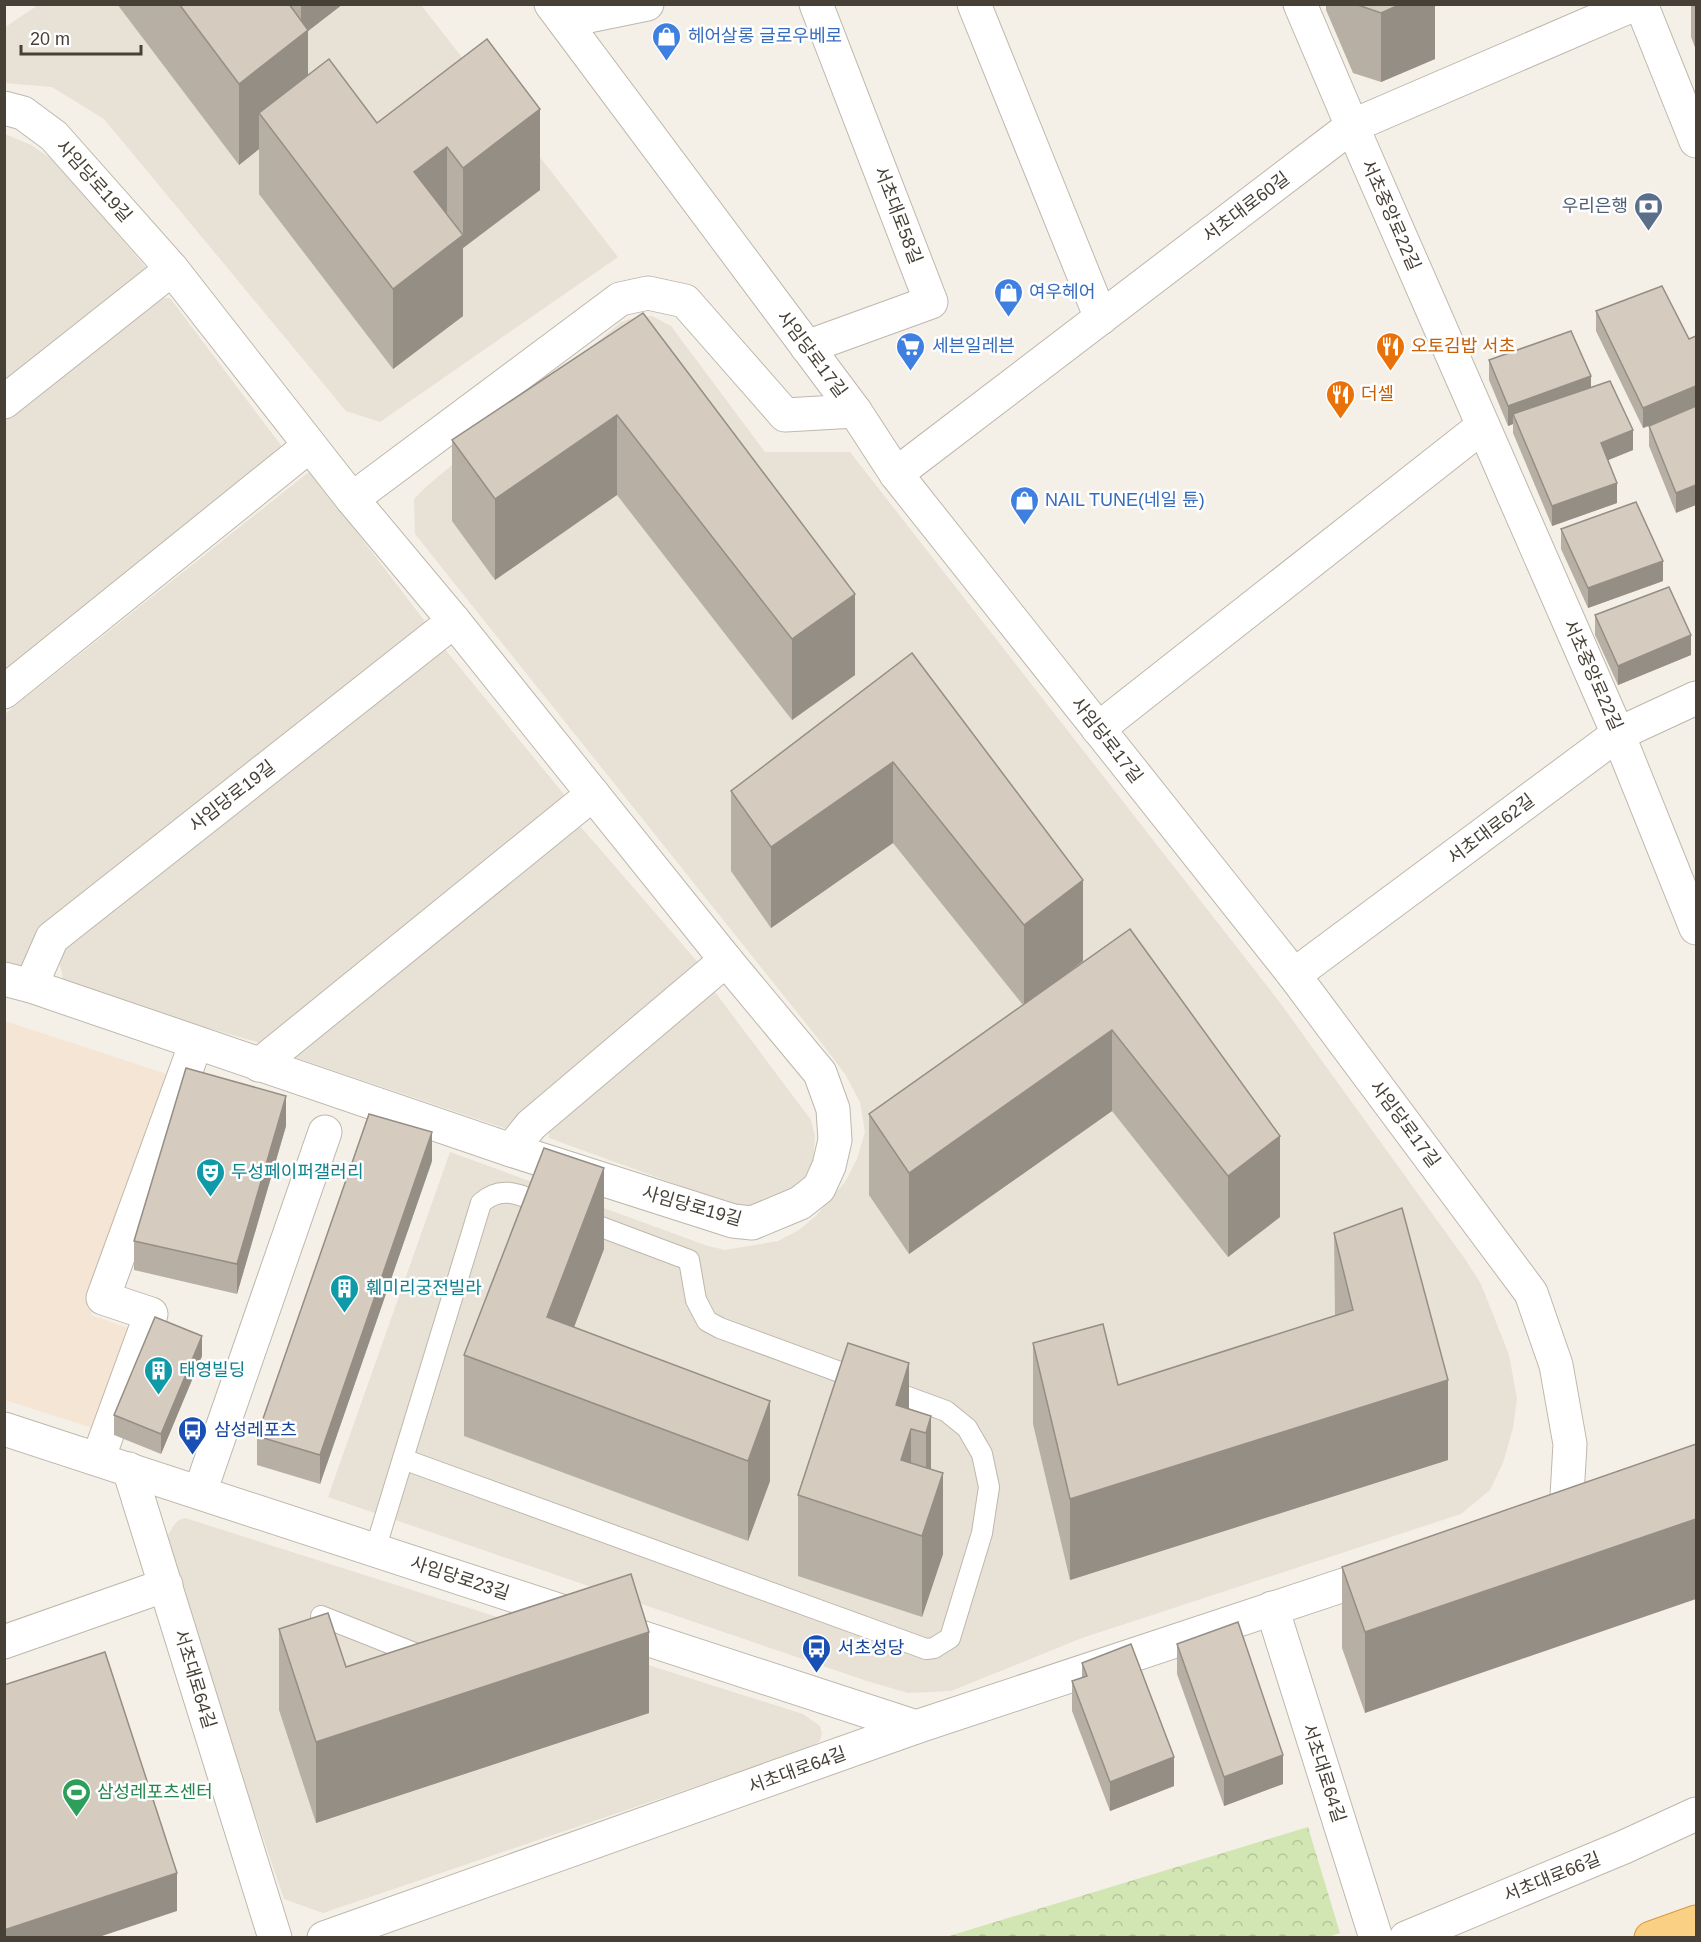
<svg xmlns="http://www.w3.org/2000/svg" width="1701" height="1942" font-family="Helvetica,'Noto Sans KR',sans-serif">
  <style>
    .residential { fill: #e7e1d6 }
    .commercial { fill: #f5e5d4 }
    .park { fill: url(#park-crowns) }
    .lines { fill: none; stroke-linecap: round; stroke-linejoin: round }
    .service-casing { stroke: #bfb7ab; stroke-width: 22 }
    .minor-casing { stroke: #bfb7ab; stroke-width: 35 }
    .trunk-casing { stroke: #d9983d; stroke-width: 35 }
    .service { stroke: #fff; stroke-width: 20 }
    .minor { stroke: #fff; stroke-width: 33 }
    .trunk { stroke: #fad084; stroke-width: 33 }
    .wall { fill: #b7afa3 }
    .shaded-wall { fill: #958e85 }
    .building { fill: #d5cbbe; stroke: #958e85; stroke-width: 1.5 }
    .labels { text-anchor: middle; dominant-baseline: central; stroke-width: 5; stroke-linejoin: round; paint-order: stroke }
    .shop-label { font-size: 18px; fill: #366cbe; stroke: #fff; text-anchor: start }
    .street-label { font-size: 18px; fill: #474037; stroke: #fff }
    .service-label { font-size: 18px; fill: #4e5e75; stroke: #fff; text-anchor: end }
    .food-label { font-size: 18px; fill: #c56008; stroke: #fff; text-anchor: start }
    .culture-label { font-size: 18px; fill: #0d838f; stroke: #fff; text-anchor: start }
    .transit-label { font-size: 18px; fill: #164399; stroke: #fff; text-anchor: start }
    .leisure-label { font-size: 18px; fill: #27864d; stroke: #fff; text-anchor: start }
  </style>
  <defs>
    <pattern id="park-crowns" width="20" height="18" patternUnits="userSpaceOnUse" patternTransform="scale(1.5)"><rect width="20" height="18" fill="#d1e6b2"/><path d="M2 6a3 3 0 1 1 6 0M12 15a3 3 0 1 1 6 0" fill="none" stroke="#b5c69a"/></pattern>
  </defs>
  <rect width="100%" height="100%" fill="#f4f0e8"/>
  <!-- residential -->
  <g class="residential">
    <path d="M38,5H421L618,257L380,422L346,411L104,119L52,87L5,83L4,28Z"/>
    <path d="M5,134L31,145L56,162L153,276L5,392Z"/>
    <path d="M163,298H170L283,448L5,676V420Z"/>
    <path d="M652,316L671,326L765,452H850L1278,1000L1465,1259L1481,1284L1509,1355L1517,1399L1513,1428L1503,1463L1490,1490L1461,1514L1082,1638L951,1691L908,1693L867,1681L328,1497L450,1152L708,1246L725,1250L778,1241L799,1230L816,1216L845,1182L857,1159L865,1132L860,1102L845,1074L820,1041L415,534L414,499L426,487L621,322L636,317Z"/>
    <path d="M310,471L430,628L23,968L5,962V714Z"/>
    <path d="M443,647L567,798L268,1040L260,1043L65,987L57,952Z"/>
    <path d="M580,826L702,967L507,1129L288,1055Z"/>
    <path d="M715,992L811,1120L815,1136L813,1166L794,1191L750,1206H736L549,1138L548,1127Z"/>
    <path d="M185,1518L803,1714L820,1726L822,1733L820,1741L809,1748L323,1913L284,1899L163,1544L174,1525L179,1520Z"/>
  </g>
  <!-- commercial -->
  <path class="commercial" d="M5,1021L176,1077L91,1315L134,1330L102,1431L5,1400Z"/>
  <!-- park -->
  <path class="park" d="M1308,1827L1340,1933L1326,1938L946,1937Z"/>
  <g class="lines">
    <defs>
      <g id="service">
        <path d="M403,1459L926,1649L934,1648L950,1638L982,1533L989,1487L982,1454L967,1428L946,1411L720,1328L707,1321L696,1300L689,1260L580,1219"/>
        <path d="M375,1550L481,1203C504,1182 525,1198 550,1207"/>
        <path d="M321,1616L427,1658"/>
      </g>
      <g id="minor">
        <path d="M551,4L855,411L896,474L1294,975L1531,1293L1556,1365L1570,1444L1566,1513"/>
        <path d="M974,4L1101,318"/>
        <path d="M1300,4L1352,126L1618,734L1696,928"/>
        <path d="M1641,4L1696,141"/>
        <path d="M564,21L647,4"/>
        <path d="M4,108L23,113L54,136L172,269L352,499L454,621L726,960L820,1073L833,1109L835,1140L829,1166L819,1188L800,1203L752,1223L733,1221L511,1150L31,986L4,979"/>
        <path d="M807,347L931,302L816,4"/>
        <path d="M4,402L172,269"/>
        <path d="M896,474L1352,126L1635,4"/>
        <path d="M352,499L620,299L648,293L685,301L785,415L855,411"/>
        <path d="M4,692L309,446"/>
        <path d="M1098,729L1483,426"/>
        <path d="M1294,975L1618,734L1696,698"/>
        <path d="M31,986L52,938L454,621"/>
        <path d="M259,1065L593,794"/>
        <path d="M511,1150L531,1125L726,960"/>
        <path d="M4,1429L916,1727"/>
        <path d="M98,1459L151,1314L103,1298L196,1043"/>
        <path d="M129,1469L275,1938"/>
        <path d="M200,1492L325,1132"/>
        <path d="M1272,1608L1376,1938"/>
        <path d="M4,1642L166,1585"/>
        <path d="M324,1938L916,1727L1386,1571"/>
        <path d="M1406,1938L1624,1847L1696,1814"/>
      </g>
      <path id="trunk" d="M1651,1938L1696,1922"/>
    </defs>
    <!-- service casing -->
    <use href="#service" class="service-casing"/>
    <!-- minor casing -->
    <use href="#minor" class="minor-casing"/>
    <!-- trunk casing -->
    <use href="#trunk" class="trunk-casing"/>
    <!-- service -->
    <use href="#service" class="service"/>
    <!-- minor -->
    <use href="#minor" class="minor"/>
    <!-- trunk -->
    <use href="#trunk" class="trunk"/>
  </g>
  <!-- wall -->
  <g class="wall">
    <path d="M117,4H343L308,31V75L377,123L487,39L540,190L463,248V316L393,369L259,194V149L239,165Z"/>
    <path d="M1326,4H1435V59L1381,82L1353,73L1326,10Z"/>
    <path d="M1691,4H1696V50L1691,37Z"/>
    <path d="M1596,311L1667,418L1696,406L1676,513L1649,446V426L1643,428L1596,331Z"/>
    <path d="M643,313L855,675L792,720L617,495L495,580L452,521V440Z"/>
    <path d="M1489,360L1591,387L1633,450L1608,460L1617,503L1552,526L1513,433V424L1508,426L1489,380Z"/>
    <path d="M1561,529L1663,581L1588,608L1561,549Z"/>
    <path d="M1595,615L1691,655L1618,685L1595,635Z"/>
    <path d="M912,653L1083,961L1061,977L1130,929L1280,1217L1228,1257L1112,1111L909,1254L869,1195V1114L1023,1005L893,843L771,928L731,871V791Z"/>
    <path d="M286,1126L237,1294L134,1270V1241Z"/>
    <path d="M432,1161L320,1484L257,1465V1436Z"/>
    <path d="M1334,1233L1448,1460L1070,1580L1033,1424V1343L1118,1385L1335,1316Z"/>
    <path d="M604,1249L574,1327L770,1401V1481L748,1541L464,1436V1355Z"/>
    <path d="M202,1356L161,1454L114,1435V1415Z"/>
    <path d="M909,1409L931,1416V1469L943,1554L922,1617L798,1576V1495Z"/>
    <path d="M1696,1444L1365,1713L1342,1648V1567Z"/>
    <path d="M279,1629L346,1667L649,1713L316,1823L279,1710Z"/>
    <path d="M1177,1644L1283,1784L1224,1806L1177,1674Z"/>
    <path d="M1082,1663L1174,1786L1110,1811L1072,1711V1681L1082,1678Z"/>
  </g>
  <!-- shaded-wall -->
  <g class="shaded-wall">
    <path d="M301,4H343L308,31V111L259,113V149L239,165V84L301,36Z"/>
    <path d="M1401,4H1435V59L1381,82V13Z"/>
    <path d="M540,109V190L463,248V168Z"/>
    <path d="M447,147V228L414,172Z"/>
    <path d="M463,235V316L393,369V289Z"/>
    <path d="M1591,376V396L1513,414V424L1508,426V406Z"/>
    <path d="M1696,386V406L1643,428V408Z"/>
    <path d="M617,415V495L495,580V499Z"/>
    <path d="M1633,430V450L1601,463V443Z"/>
    <path d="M1617,483V503L1552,526V506Z"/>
    <path d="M1696,485V505L1676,513V493Z"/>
    <path d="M1663,561V581L1588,608V588Z"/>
    <path d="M855,594V675L792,720V639Z"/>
    <path d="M1691,635V655L1618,685V666Z"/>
    <path d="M893,762V843L771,928V847Z"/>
    <path d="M1083,880V961L1024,1006V925Z"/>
    <path d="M1112,1030V1111L909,1254V1173Z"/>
    <path d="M286,1096V1126L237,1294V1264Z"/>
    <path d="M432,1132V1161L320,1484V1455Z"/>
    <path d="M1280,1136V1217L1228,1257V1176Z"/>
    <path d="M604,1168V1249L551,1387L547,1317Z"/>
    <path d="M202,1336V1356L161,1454V1434Z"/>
    <path d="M909,1363V1434L911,1429V1509L904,1530L896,1405Z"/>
    <path d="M1448,1380V1460L1070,1580V1499Z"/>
    <path d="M770,1401V1481L748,1541V1461Z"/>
    <path d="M931,1416V1497L926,1514V1433Z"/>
    <path d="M943,1473V1554L922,1617V1536Z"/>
    <path d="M1696,1519V1599L1365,1713V1632Z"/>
    <path d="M649,1632V1713L316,1823V1742Z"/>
    <path d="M1283,1755V1784L1224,1806V1777Z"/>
    <path d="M1174,1757V1786L1110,1811V1782Z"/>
    <path d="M177,1873V1911L96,1938H4V1930Z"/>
  </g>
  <!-- building -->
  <g class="building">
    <path d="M179,4H289L308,30L239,84Z"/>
    <path d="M1355,4H1401L1381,13Z"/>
    <path d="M487,39L540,109L463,168L447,147L414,172L463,235L393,289L259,113L329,59L377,123Z"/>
    <path d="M1662,286L1689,339L1696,336V386L1643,408L1596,311Z"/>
    <path d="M643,313L855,594L792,639L617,415L495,499L452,440Z"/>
    <path d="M1571,331L1591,376L1508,406L1489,360Z"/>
    <path d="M1610,381L1633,430L1601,443L1617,483L1552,506L1513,414Z"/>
    <path d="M1696,406V485L1676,493L1649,426Z"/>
    <path d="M1636,502L1663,561L1588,588L1561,529Z"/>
    <path d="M1669,587L1691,635L1618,666L1595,615Z"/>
    <path d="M912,653L1083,880L1024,925L893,762L771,847L731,791Z"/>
    <path d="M1130,929L1280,1136L1228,1176L1112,1030L909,1173L869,1114Z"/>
    <path d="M186,1068L286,1096L237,1264L134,1241Z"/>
    <path d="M369,1114L432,1132L320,1455L257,1436Z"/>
    <path d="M544,1148L604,1168L547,1317L770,1401L748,1461L464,1355Z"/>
    <path d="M1402,1208L1448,1380L1070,1499L1033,1343L1103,1324L1118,1385L1353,1310L1334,1233Z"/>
    <path d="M155,1317L202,1336L161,1434L114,1415Z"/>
    <path d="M848,1343L909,1363L896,1405L931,1416L926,1433L911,1429L901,1460L943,1473L922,1536L798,1495Z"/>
    <path d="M1696,1444V1519L1365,1632L1342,1567Z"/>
    <path d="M631,1574L649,1632L316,1742L279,1629L328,1613L346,1667Z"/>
    <path d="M1238,1622L1283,1755L1224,1777L1177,1644Z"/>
    <path d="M1131,1644L1174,1757L1110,1782L1072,1681L1087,1676L1082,1663Z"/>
    <path d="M105,1652L177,1873L4,1930V1685Z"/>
  </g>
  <!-- icons -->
  <defs>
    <symbol id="shop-pin" viewBox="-11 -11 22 30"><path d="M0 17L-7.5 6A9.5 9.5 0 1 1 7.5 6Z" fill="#3f7fe0" stroke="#fff"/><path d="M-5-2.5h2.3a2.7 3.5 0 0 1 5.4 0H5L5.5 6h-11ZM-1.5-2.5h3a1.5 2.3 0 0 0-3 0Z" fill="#fff"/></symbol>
    <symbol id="bank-pin" viewBox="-11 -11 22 30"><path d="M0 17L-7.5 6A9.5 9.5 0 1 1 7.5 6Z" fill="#5c6f8a" stroke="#fff"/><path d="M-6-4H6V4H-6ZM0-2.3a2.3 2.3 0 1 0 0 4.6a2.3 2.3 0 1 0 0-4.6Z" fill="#fff"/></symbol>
    <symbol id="supermarket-pin" viewBox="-11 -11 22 30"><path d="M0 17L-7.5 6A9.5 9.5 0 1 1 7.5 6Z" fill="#3f7fe0" stroke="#fff"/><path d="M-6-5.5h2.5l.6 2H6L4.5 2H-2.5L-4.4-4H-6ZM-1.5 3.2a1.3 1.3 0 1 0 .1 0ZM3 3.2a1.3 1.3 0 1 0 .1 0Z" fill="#fff"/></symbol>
    <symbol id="restaurant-pin" viewBox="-11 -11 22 30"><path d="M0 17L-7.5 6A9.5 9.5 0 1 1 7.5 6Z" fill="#e8710a" stroke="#fff"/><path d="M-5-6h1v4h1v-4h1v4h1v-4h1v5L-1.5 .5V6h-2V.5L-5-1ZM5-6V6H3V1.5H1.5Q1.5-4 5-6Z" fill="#fff"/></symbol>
    <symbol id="theatre-pin" viewBox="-11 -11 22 30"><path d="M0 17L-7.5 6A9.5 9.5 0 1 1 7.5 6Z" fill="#0f9aa8" stroke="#fff"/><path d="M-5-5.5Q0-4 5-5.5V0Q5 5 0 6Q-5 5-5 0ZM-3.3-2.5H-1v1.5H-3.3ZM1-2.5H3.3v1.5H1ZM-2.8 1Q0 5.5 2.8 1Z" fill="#fff"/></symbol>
    <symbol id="building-pin" viewBox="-11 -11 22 30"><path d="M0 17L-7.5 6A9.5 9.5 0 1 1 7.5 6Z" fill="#0f9aa8" stroke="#fff"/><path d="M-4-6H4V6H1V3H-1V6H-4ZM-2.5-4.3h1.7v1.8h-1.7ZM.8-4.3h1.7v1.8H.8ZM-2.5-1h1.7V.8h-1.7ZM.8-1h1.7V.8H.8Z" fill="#fff"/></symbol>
    <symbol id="bus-pin" viewBox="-11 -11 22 30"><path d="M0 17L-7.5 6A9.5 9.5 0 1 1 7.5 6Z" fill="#1a4fb4" stroke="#fff"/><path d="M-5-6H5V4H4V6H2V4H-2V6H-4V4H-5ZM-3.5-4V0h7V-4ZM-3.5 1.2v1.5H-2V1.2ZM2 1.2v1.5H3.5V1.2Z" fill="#fff"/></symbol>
    <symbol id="stadium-pin" viewBox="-11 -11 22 30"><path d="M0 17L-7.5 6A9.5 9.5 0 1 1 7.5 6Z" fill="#2e9e5b" stroke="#fff"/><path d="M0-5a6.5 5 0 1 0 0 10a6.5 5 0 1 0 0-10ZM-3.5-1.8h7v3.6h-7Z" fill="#fff"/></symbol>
  </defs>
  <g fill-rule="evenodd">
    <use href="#shop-pin" x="650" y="20" width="33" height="45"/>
    <use href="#bank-pin" x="1632" y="190" width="33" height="45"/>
    <use href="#shop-pin" x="992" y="276" width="33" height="45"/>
    <use href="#supermarket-pin" x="894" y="330" width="33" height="45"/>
    <use href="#restaurant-pin" x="1374" y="330" width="33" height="45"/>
    <use href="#restaurant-pin" x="1324" y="378" width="33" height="45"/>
    <use href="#shop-pin" x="1008" y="484" width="33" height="45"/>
    <use href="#theatre-pin" x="194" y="1156" width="33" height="45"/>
    <use href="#building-pin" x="328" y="1272" width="33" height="45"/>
    <use href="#building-pin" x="142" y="1354" width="33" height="45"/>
    <use href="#bus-pin" x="176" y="1414" width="33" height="45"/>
    <use href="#bus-pin" x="800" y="1632" width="33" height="45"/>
    <use href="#stadium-pin" x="60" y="1776" width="33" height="45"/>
  </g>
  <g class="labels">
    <!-- shop labels -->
    <g class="shop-label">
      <text x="688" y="36">헤어살롱 글로우베로</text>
      <text x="1029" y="292">여우헤어</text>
      <text x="932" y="346">세븐일레븐</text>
      <text x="1045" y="500">NAIL TUNE(네일 튠)</text>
    </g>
    <!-- street labels -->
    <g class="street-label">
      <text transform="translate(94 181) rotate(48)">사임당로19길</text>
      <text transform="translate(1246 207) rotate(-37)">서초대로60길</text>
      <text transform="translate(898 215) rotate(69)">서초대로58길</text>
      <text transform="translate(1391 215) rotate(66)">서초중앙로22길</text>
      <text transform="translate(812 354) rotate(53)">사임당로17길</text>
      <text transform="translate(1593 675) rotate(66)">서초중앙로22길</text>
      <text transform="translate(1107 740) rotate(52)">사임당로17길</text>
      <text transform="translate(232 796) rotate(-38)">사임당로19길</text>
      <text transform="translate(1491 829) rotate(-37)">서초대로62길</text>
      <text transform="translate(1405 1124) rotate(53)">사임당로17길</text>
      <text transform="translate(692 1206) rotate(16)">사임당로19길</text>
      <text transform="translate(460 1578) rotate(18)">사임당로23길</text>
      <text transform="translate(195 1679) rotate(73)">서초대로64길</text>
      <text transform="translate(797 1770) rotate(-20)">서초대로64길</text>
      <text transform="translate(1324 1773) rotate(72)">서초대로64길</text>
      <text transform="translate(1552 1877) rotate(-22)">서초대로66길</text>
    </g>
    <!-- service labels -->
    <g class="service-label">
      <text x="1628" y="206">우리은행</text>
    </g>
    <!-- food labels -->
    <g class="food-label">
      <text x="1411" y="346">오토김밥 서초</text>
      <text x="1361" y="394">더셀</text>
    </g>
    <!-- culture labels -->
    <g class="culture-label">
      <text x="231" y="1172">두성페이퍼갤러리</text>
      <text x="366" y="1288">훼미리궁전빌라</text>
      <text x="179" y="1370">태영빌딩</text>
    </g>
    <!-- transit labels -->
    <g class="transit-label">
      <text x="214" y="1430">삼성레포츠</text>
      <text x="838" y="1648">서초성당</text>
    </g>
    <!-- leisure labels -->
    <g class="leisure-label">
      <text x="97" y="1792">삼성레포츠센터</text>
    </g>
  </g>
  <!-- border -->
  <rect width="1701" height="1942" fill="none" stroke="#474037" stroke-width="12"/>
  <!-- scale -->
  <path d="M21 45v9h120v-9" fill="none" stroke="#474037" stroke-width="3"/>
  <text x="30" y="45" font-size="18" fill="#474037" stroke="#ffffff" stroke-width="4.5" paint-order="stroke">20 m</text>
</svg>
